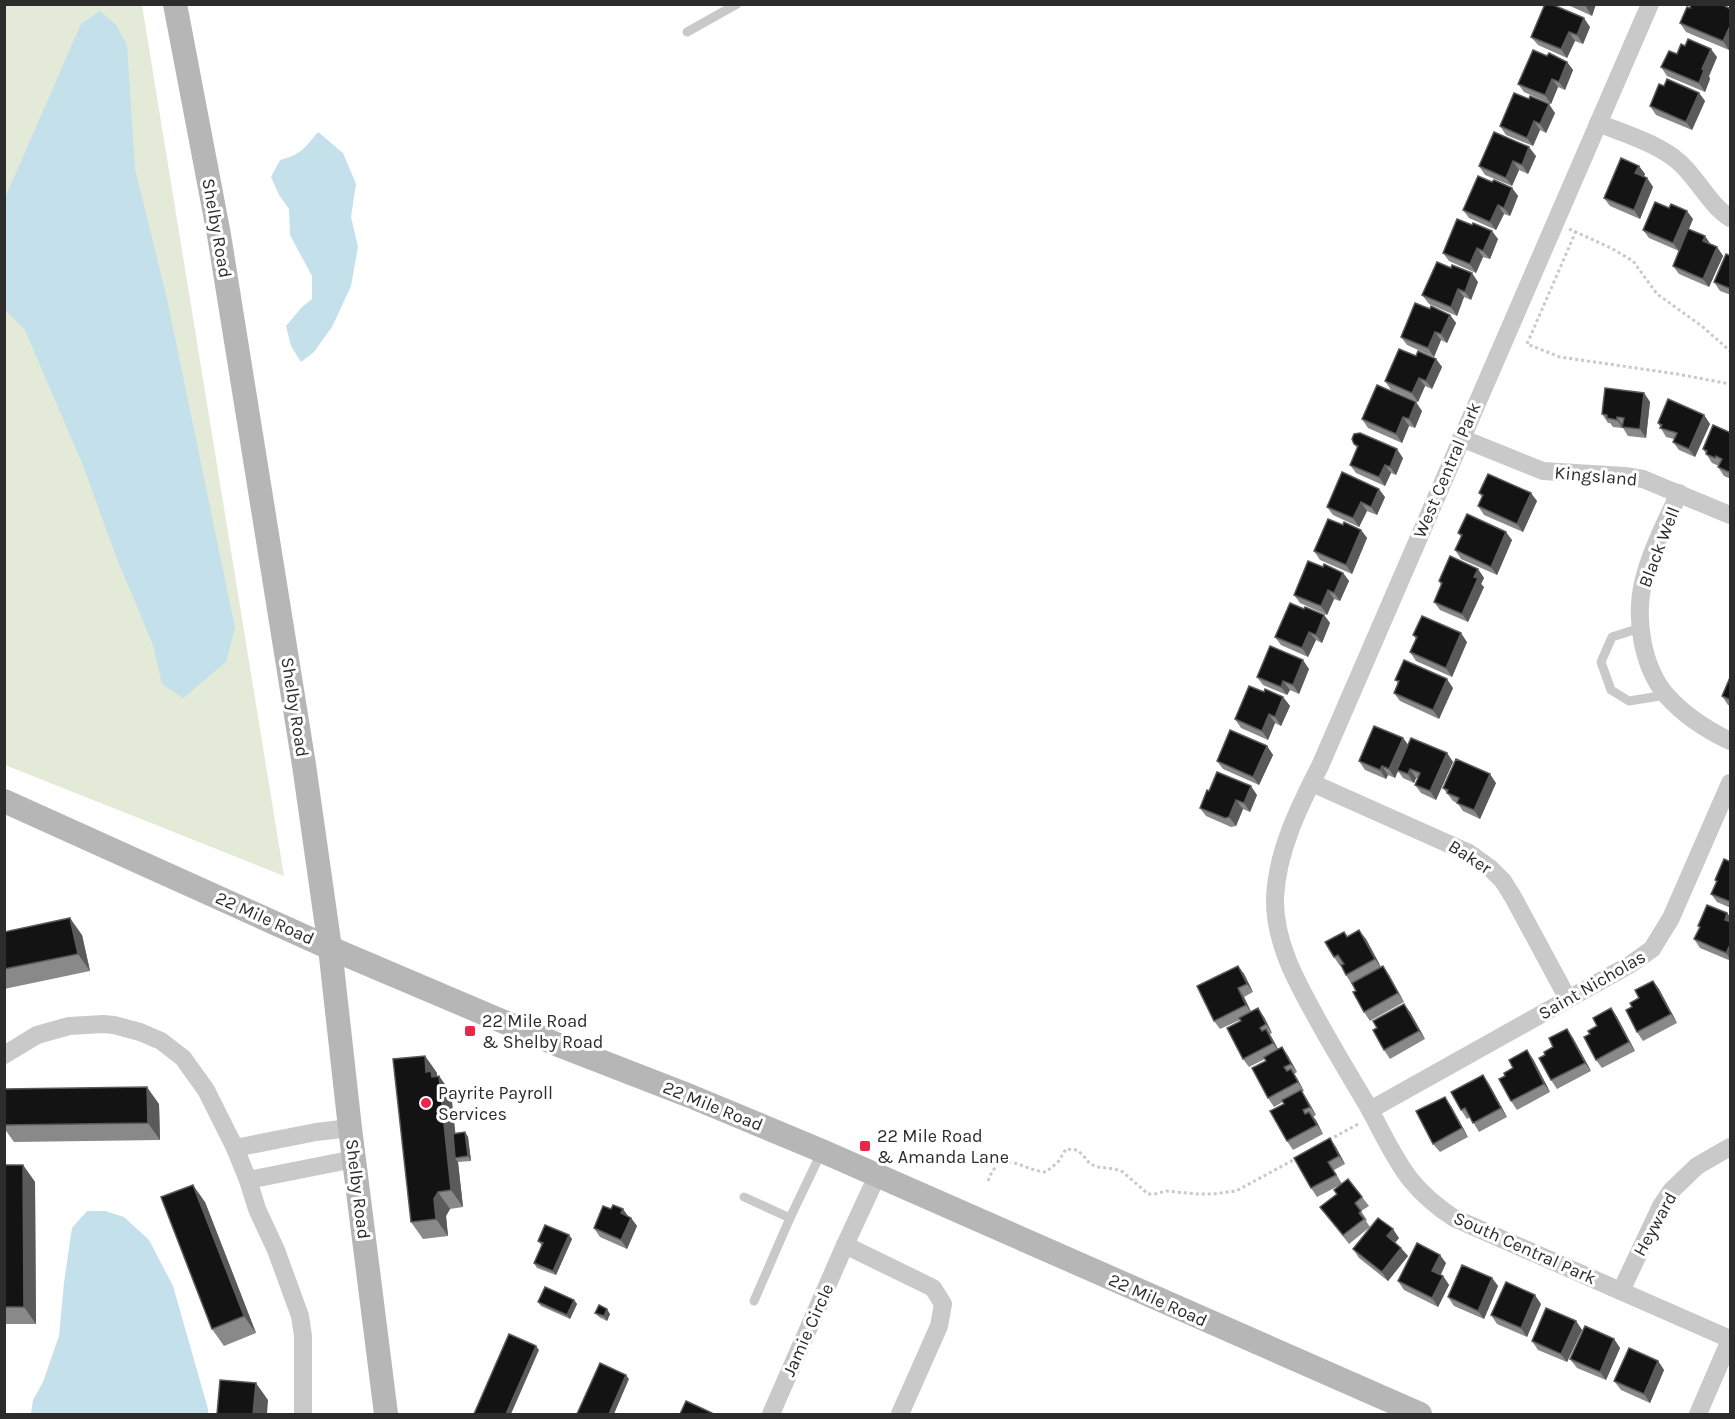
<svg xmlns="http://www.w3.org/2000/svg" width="1735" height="1419" font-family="Karla,sans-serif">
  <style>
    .green { fill: #e4ead8 }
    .water { fill: #c3e0eb }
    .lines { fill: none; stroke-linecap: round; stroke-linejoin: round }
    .path { stroke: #c9c9c9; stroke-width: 3; stroke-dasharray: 3 3; stroke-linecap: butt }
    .lane { stroke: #c9c9c9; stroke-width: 9 }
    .street { stroke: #c9c9c9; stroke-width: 18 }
    .secondary { stroke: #b6b6b6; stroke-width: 24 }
    .wall { fill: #898989 }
    .shaded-wall { fill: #5a5a5a }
    .building { fill: #131313; stroke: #5a5a5a; stroke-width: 1.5 }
    .poi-dot { fill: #ea274a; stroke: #fff; stroke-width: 2 }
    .labels { text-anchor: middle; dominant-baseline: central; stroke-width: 6; stroke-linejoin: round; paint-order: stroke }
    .street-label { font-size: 18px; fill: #2c2c2c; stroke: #fff }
    .poi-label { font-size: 18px; fill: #2c2c2c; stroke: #fff; text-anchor: start }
  </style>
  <rect width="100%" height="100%" fill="#fff"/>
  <!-- green -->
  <path class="green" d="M4,5H142L284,876L5,765Z"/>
  <!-- water -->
  <g class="water">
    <path d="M100,11L116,25L127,45L135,169L167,299L235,628L226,662L183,698L162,684L153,645L117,559L82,463L25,330L5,310V198L81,24Z"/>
    <path d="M318,132L343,153L356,184L351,217L358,247L351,286L332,327L314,352L301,362L291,346L286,326L301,308L312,299V276L290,235L289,209L279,195L271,177L280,160C300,155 305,148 318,132Z"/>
    <path d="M87,1211H105L124,1217L149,1240L173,1286L208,1409V1414H31L33,1400L43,1382L59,1336L64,1283L72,1228Z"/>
  </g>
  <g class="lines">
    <!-- path -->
    <g class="path">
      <path d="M1569,229L1611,248L1633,261L1657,294L1703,327L1730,351"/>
      <path d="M1576,231L1527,344L1560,357L1677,374L1730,384"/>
      <path d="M1329,1140L1360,1123"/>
      <path d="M988,1181C1001,1145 1022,1171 1046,1172L1058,1162L1066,1149L1077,1150L1083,1155L1090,1164L1098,1167L1115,1169L1123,1172L1148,1194H1155L1166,1191L1197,1194H1213L1236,1191L1297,1158"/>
    </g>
    <!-- lane -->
    <g class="lane">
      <path d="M687,32L737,4"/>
      <path d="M1640,628L1612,637L1601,662L1611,690L1629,701L1666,695"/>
      <path d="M744,1197L790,1218"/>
      <path d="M754,1301L790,1218L822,1151"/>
    </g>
    <!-- street -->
    <g class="street">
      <path d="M1650,4L1320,766C1299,807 1277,851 1275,898C1274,941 1296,981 1316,1017C1333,1048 1351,1078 1369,1108C1382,1132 1393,1157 1410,1179C1422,1194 1437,1207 1454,1218L1730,1339"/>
      <path d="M1598,123C1623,133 1659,144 1679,162C1698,179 1709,204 1730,218"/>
      <path d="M1461,438L1543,471L1625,476L1643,479L1730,515"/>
      <path d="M1679,493C1666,522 1650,552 1643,583C1635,619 1642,667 1667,696C1685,716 1707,730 1730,741"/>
      <path d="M1312,783L1469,853L1490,868L1503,881L1513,897L1568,999"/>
      <path d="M4,1055L37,1035L69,1026L103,1024L114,1025L140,1032L161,1041L183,1058L206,1090L235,1148L248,1180L257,1209L276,1250L300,1316L303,1336V1414"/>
      <path d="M1370,1110L1631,964L1652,949L1671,918L1730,783"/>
      <path d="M235,1148L316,1132L350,1128"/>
      <path d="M248,1180L354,1159"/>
      <path d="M845,1245L933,1288L943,1304L939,1326L900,1414"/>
      <path d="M1621,1291L1661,1206L1671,1191L1697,1166L1730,1147"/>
      <path d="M771,1414L845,1245L877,1176"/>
      <path d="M1698,1414L1730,1340"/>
    </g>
    <!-- secondary -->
    <g class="secondary">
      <path d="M175,4L219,235L304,765L330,948L350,1128L386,1414"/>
      <path d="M4,801L330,948L556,1044L690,1096L822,1151L1420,1414"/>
    </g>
  </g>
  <!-- wall -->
  <g class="wall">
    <path d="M1566,4H1596L1592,16Z"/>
    <path d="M1690,8L1731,9V47L1729,50L1686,32L1680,23Z"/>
    <path d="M1590,27L1583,44L1575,41L1567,58L1538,45L1531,37Z"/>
    <path d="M1677,54L1717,57L1709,76L1710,79L1705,92L1667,76L1661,67Z"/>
    <path d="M1547,56L1567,62L1573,70L1565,90L1558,87L1551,104L1524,92L1518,84Z"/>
    <path d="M1664,86L1699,93L1705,101L1692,130L1656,115L1650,106Z"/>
    <path d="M1555,113L1546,133L1540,130L1533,146L1506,135L1500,126Z"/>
    <path d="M1536,156L1528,174L1519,170L1512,186L1485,175L1479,166Z"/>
    <path d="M1639,166L1645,174L1644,177L1647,178L1653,187L1640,219L1610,206L1604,198Z"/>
    <path d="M1492,182L1512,188L1518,196L1510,216L1504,214L1496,230L1469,218L1463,210Z"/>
    <path d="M1693,219L1689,229L1705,236L1711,245L1717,247L1723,256L1709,287L1679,274L1673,266L1679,251L1649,238L1643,230Z"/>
    <path d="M1472,225L1498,239L1490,259L1483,257L1476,273L1449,261L1443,253Z"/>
    <path d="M1731,256V295L1720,291L1714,282Z"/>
    <path d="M1451,268L1478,282L1471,300L1464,297L1457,316L1429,304L1422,295Z"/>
    <path d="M1430,309L1450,315L1456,323L1447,343L1441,340L1434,357L1407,345L1401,337Z"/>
    <path d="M1416,356L1436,359L1442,367L1432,389L1425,386L1418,402L1391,390L1385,381Z"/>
    <path d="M1644,393L1650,402L1646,438L1628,436L1623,428L1613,427L1610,423H1608L1602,414Z"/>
    <path d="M1422,411L1415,428L1409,426L1402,443L1368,428L1362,419Z"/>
    <path d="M1704,415L1710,424L1695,457L1679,450L1673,442L1674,439L1666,437L1658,423Z"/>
    <path d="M1731,433V479L1724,476L1718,467L1719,466L1712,463L1703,449Z"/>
    <path d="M1354,444L1403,458L1396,475L1391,473L1385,486L1356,473L1350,465L1357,448Z"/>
    <path d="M1479,493L1537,501L1523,532L1484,515L1478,506L1482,497Z"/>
    <path d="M1385,497L1377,515L1367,511L1359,527L1333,515L1327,507Z"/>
    <path d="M1343,525L1361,530L1367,538L1352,574L1320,560L1314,551Z"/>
    <path d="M1458,533L1512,540L1497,575L1461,559L1455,550L1461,537Z"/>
    <path d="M1478,569L1484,578L1481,584L1484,587L1468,622L1440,610L1434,602L1441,585L1439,581Z"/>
    <path d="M1343,573L1349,581L1340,601L1334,599L1327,615L1300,603L1294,595Z"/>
    <path d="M1304,609L1324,615L1330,623L1322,643L1316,640L1308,657L1281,645L1275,637Z"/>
    <path d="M1413,635L1467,642L1452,677L1416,661L1410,652L1416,639Z"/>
    <path d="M1309,669L1299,694L1290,690L1287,695L1263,685L1257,677Z"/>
    <path d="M1731,675V706L1728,705L1722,696Z"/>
    <path d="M1395,680L1453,688L1439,719L1400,701L1394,693L1398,683Z"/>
    <path d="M1264,692L1283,697L1290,706L1281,726L1275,723L1268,740L1241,728L1235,719Z"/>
    <path d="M1403,738L1408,745L1447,753L1453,762L1436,800L1421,793L1415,785L1418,778H1416L1414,783L1403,778L1398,771L1395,778L1388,775L1386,779L1365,770L1359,761Z"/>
    <path d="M1267,746L1273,755L1259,785L1223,769L1217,761Z"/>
    <path d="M1496,783L1480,819L1463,811L1458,804L1453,801L1443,788Z"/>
    <path d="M1209,791L1257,795L1250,812L1243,809L1236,826L1231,827L1206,816L1200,808Z"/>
    <path d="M1731,862V908L1717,902L1711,894L1716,882L1715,880Z"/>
    <path d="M1727,913L1731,918V961L1700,948L1694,939L1700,928L1698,926Z"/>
    <path d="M4,932L82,935L90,971L4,989Z"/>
    <path d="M1348,937L1366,939L1381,967L1383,966L1389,975L1404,1002L1370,1021L1364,1012L1356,991L1346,975L1343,964L1340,966L1334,957Z"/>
    <path d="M1238,966L1244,974L1253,992L1244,997L1251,1012L1264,1017L1272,1033L1270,1034L1278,1049L1282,1047L1288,1056L1297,1072L1294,1074L1304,1091L1302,1092L1316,1115L1313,1117L1323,1134L1293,1150L1287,1141L1284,1104L1283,1102L1274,1107L1268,1098L1265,1059L1249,1067L1243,1059L1240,1020L1220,1029L1214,1021Z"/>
    <path d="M1653,981L1659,989L1677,1023L1643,1041L1637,1032L1632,1007L1639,998Z"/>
    <path d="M1611,1008L1617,1017L1635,1051L1602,1068L1596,1060L1590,1034L1597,1026Z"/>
    <path d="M1410,1012L1425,1039L1390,1059L1384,1050Z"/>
    <path d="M1567,1029L1573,1038L1591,1071L1557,1089L1551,1080L1545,1055L1553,1047Z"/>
    <path d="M425,1056L437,1073V1076H439L451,1093L455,1133L465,1132L468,1137L471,1161L458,1162L463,1207L450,1209L446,1216L448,1236L423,1239L411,1222Z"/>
    <path d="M1533,1059L1550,1092L1517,1110L1511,1101L1505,1076Z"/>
    <path d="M1489,1084L1507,1117L1479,1132L1470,1117L1467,1119L1461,1110Z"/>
    <path d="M4,1089L159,1104L160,1140L14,1142L4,1128Z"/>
    <path d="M1451,1106L1468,1137L1440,1152L1433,1144Z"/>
    <path d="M1330,1138L1345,1164L1334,1170L1342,1184L1317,1197L1311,1188Z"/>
    <path d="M4,1165H23L35,1182L36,1324H4Z"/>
    <path d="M1362,1197L1369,1206L1361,1211L1367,1220L1366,1221L1370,1227L1349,1244L1320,1207Z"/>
    <path d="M205,1202L256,1333L224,1346L212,1329Z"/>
    <path d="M611,1209H623L628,1216L631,1218L637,1226L627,1249L600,1237L594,1228Z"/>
    <path d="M569,1235L572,1239L556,1275L537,1268L534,1263L542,1246L538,1241Z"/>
    <path d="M1399,1238L1395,1243L1408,1256L1388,1281L1359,1258L1353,1249Z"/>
    <path d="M1446,1263L1441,1275L1443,1276L1449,1285L1438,1307L1404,1290L1398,1281Z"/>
    <path d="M1492,1278L1498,1286L1484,1319L1454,1306L1448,1297Z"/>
    <path d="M574,1300L577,1304L570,1319L541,1306L538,1302Z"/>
    <path d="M1541,1304L1527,1337L1497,1324L1491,1315Z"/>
    <path d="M595,1313L610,1314L607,1321L599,1317Z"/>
    <path d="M1576,1321L1582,1330L1567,1362L1538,1350L1532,1341Z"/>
    <path d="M1614,1339L1620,1348L1606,1380L1577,1368L1570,1359Z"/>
    <path d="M1658,1361L1664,1370L1650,1403L1621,1390L1614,1381Z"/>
  </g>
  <!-- shaded-wall -->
  <g class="shaded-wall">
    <path d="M1587,4H1596L1592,16L1586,7Z"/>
    <path d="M1584,18L1590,27L1583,44L1577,35Z"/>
    <path d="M1731,24V47L1729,50L1723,41Z"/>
    <path d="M1569,32L1575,41L1567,58L1561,49Z"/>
    <path d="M1711,49L1717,57L1709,76L1710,79L1705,92L1699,83L1702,69Z"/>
    <path d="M1567,62L1573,70L1565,90L1559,82Z"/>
    <path d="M1552,79L1558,87L1551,104L1545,95Z"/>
    <path d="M1699,93L1705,101L1692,130L1686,122Z"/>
    <path d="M1549,104L1555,113L1546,133L1540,124Z"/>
    <path d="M1534,121L1540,130L1533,146L1527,138Z"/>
    <path d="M1529,147L1536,156L1528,174L1522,165Z"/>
    <path d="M1513,161L1519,170L1512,186L1506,178Z"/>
    <path d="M1639,166L1645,174L1641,182L1635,173Z"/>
    <path d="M1647,178L1653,187L1640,219L1634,210Z"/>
    <path d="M1512,188L1518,196L1510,216L1504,208Z"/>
    <path d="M1498,205L1504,214L1496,230L1490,222Z"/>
    <path d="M1687,211L1693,219L1679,251L1673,243Z"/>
    <path d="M1492,231L1498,239L1490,259L1483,251Z"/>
    <path d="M1705,236L1711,245L1703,241Z"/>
    <path d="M1717,247L1723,256L1709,287L1703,279Z"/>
    <path d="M1477,248L1483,257L1476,273L1470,264Z"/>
    <path d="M1472,273L1478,282L1471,300L1465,292Z"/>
    <path d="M1458,289L1464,297L1457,316L1451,307Z"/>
    <path d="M1450,315L1456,323L1447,343L1441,334Z"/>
    <path d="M1435,332L1441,340L1434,357L1428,348Z"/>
    <path d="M1436,359L1442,367L1432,389L1426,381Z"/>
    <path d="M1419,378L1425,386L1418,402L1412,393Z"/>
    <path d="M1644,393L1650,402L1646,438L1640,429Z"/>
    <path d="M1416,402L1422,411L1415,428L1409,419Z"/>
    <path d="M1704,415L1710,424L1695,457L1689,449Z"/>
    <path d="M1403,417L1409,426L1402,443L1396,434Z"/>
    <path d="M1617,417L1623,426V428L1617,420Z"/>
    <path d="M1397,449L1403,458L1396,475L1390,467Z"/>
    <path d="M1385,465L1391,473L1385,486L1379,477Z"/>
    <path d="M1379,489L1385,497L1377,515L1371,507Z"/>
    <path d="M1531,493L1537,501L1523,532L1517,524Z"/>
    <path d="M1361,502L1367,511L1359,527L1353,518Z"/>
    <path d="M1361,530L1367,538L1352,574L1346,565Z"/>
    <path d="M1506,532L1512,540L1497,575L1491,567Z"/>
    <path d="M1478,569L1484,578L1481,584L1484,587L1468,622L1462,614L1474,577Z"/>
    <path d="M1343,573L1349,581L1340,601L1334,593Z"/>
    <path d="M1328,590L1334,599L1327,615L1321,606Z"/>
    <path d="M1324,615L1330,623L1322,643L1316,635Z"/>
    <path d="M1309,632L1316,640L1308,657L1302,648Z"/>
    <path d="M1461,633L1467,642L1452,677L1446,668Z"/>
    <path d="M1303,660L1309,669L1299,694L1293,685Z"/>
    <path d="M1447,679L1453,688L1439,719L1433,710Z"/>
    <path d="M1283,681L1290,690L1287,695L1281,687Z"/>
    <path d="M1283,697L1290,706L1281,726L1275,717Z"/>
    <path d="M1269,714L1275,723L1268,740L1262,731Z"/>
    <path d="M1403,738L1409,746L1395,778L1389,769Z"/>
    <path d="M1267,746L1273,755L1259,785L1253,777Z"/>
    <path d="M1447,753L1453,762L1436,800L1430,791Z"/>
    <path d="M1382,766L1388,775L1386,779L1380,770Z"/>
    <path d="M1410,769L1416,778L1414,783L1408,774Z"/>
    <path d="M1490,774L1496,783L1480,819L1474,810Z"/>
    <path d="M1251,786L1257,795L1250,812L1244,803Z"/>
    <path d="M1236,800L1243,809L1236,826L1229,817Z"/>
    <path d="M1727,913L1731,918V928L1725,920Z"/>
    <path d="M70,918L82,935L90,971L78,954Z"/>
    <path d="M1359,930L1366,939L1381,967L1375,959Z"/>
    <path d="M1731,943V960L1726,953Z"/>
    <path d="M1238,966L1244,974L1253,992L1247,984Z"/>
    <path d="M1383,966L1389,975L1404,1002L1398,993Z"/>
    <path d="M1653,981L1659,989L1677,1023L1671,1014Z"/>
    <path d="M1238,988L1244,997L1252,1014L1246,1005Z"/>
    <path d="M1404,1004L1410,1012L1425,1039L1419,1031Z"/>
    <path d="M1258,1008L1264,1017L1272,1033L1266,1024Z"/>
    <path d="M1611,1008L1617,1017L1635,1051L1629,1042Z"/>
    <path d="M1266,1029L1272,1038L1279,1051L1273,1043Z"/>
    <path d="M1567,1029L1573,1038L1591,1071L1585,1063Z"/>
    <path d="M1282,1047L1288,1056L1297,1072L1291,1064Z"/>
    <path d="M1527,1050L1533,1059L1550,1092L1544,1084Z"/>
    <path d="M425,1056L437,1073V1079L439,1076L451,1093L458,1157L455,1158L458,1162L463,1207L451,1190L426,1072Z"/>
    <path d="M1291,1069L1297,1078L1304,1091L1298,1082Z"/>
    <path d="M1483,1075L1489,1084L1507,1117L1501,1108Z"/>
    <path d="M147,1087L159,1104L160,1140L148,1123Z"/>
    <path d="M1301,1090L1307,1099L1316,1115L1310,1107Z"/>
    <path d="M1445,1097L1451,1106L1468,1137L1462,1128Z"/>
    <path d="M1309,1112L1316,1120L1323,1134L1317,1125Z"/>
    <path d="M465,1132L468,1137L471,1161L468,1156Z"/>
    <path d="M1330,1138L1336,1147L1345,1164L1339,1156Z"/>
    <path d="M23,1165L35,1182L36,1324L24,1307Z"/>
    <path d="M193,1185L205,1202L256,1333L244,1316Z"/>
    <path d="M438,1192L450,1209L446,1216L448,1236L436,1219L434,1199Z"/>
    <path d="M623,1209L629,1218L621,1213Z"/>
    <path d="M631,1218L637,1226L627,1249L621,1240Z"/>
    <path d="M1393,1229L1399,1238L1393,1245L1387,1236Z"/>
    <path d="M569,1235L572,1239L556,1275L553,1271Z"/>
    <path d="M1401,1248L1408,1256L1388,1281L1382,1272Z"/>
    <path d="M1440,1255L1446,1263L1438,1279L1432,1271Z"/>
    <path d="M1443,1276L1449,1285L1438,1307L1432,1298Z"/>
    <path d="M1492,1278L1498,1286L1484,1319L1478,1311Z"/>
    <path d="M1535,1295L1541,1304L1527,1337L1521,1328Z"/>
    <path d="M574,1300L577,1304L570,1319L567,1315Z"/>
    <path d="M607,1309L610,1314L607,1321L604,1316Z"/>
    <path d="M1576,1321L1582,1330L1567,1362L1561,1354Z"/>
    <path d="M1614,1339L1620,1348L1606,1380L1600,1372Z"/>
    <path d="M536,1346L539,1350L511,1414H506Z"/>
    <path d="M1658,1361L1664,1370L1650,1403L1644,1394Z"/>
    <path d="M626,1375L629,1379L614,1414H609Z"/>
    <path d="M256,1383L268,1400L267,1414H253Z"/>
  </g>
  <!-- building -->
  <g class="building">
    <path d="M1545,4H1551L1584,18L1577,35L1569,32L1561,49L1531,37Z"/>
    <path d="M1691,4H1721L1731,9V24L1723,41L1680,23L1687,7L1690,8Z"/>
    <path d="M1688,39L1711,49L1702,69L1704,70L1699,83L1661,67L1669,51L1677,54L1681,44L1685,46Z"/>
    <path d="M1533,50L1547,56L1549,53L1567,62L1559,82L1552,79L1545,95L1518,84Z"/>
    <path d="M1667,79L1699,93L1686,122L1650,106L1659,84L1664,86Z"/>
    <path d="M1514,93L1529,99L1530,96L1549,104L1540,124L1534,121L1527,138L1500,126Z"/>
    <path d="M1494,132L1529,147L1522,165L1513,161L1506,178L1479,166Z"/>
    <path d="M1621,158L1639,166L1635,173L1647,178L1634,210L1604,198Z"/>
    <path d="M1478,176L1492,182L1494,180L1512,188L1504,208L1498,205L1490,222L1463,210Z"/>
    <path d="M1655,202L1669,208L1671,204L1687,211L1673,243L1643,230Z"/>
    <path d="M1457,219L1472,225L1473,223L1492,231L1483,251L1477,248L1470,264L1443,253Z"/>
    <path d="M1688,229L1705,236L1703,241L1717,247L1703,279L1673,266Z"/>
    <path d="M1726,254L1731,256V289L1714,282Z"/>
    <path d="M1437,262L1451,268L1452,265L1472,273L1465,292L1458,289L1451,307L1422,295Z"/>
    <path d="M1415,303L1430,309L1431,306L1450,315L1441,334L1435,332L1428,348L1401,337Z"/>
    <path d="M1399,349L1416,356L1418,351L1436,359L1426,381L1419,378L1412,393L1385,381Z"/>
    <path d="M1377,385L1416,402L1409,419L1403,417L1396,434L1362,419Z"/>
    <path d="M1605,388L1644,393L1640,429L1622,427L1624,418L1617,417V420L1607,418V415L1602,414Z"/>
    <path d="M1668,399L1704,415L1689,449L1673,442L1677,433L1660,428L1662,425L1658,423Z"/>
    <path d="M1713,425L1731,433V473L1718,467L1722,459L1716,456L1715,458L1706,454L1707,451L1703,449Z"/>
    <path d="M1360,433L1397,449L1390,467L1385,465L1379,477L1350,465L1358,446L1354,444L1352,439L1354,434Z"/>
    <path d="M1342,472L1379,489L1371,507L1361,502L1353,518L1327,507Z"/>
    <path d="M1488,474L1531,493L1517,524L1478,506L1483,495L1479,493Z"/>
    <path d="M1467,514L1506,532L1491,567L1455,550L1462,535L1458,533Z"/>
    <path d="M1328,519L1343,525L1344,522L1361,530L1346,565L1314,551Z"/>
    <path d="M1450,556L1478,569L1474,577L1478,578L1462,614L1434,602L1442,583L1439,581Z"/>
    <path d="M1308,561L1323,567L1324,564L1343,573L1334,593L1328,590L1321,606L1294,595Z"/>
    <path d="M1290,603L1304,609L1305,607L1324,615L1316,635L1309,632L1302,648L1275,637Z"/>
    <path d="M1422,616L1461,633L1446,668L1410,652L1417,637L1413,635Z"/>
    <path d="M1270,646L1303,660L1293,685L1283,681L1281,687L1257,677Z"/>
    <path d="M1404,660L1447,679L1433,710L1394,693L1399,681L1395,680Z"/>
    <path d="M1731,675V700L1722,696Z"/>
    <path d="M1249,686L1264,692L1265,689L1283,697L1275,717L1269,714L1262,731L1235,719Z"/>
    <path d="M1374,726L1403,738L1389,769L1382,766L1380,770L1359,761Z"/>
    <path d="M1230,730L1267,746L1253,777L1217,761Z"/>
    <path d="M1411,738L1447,753L1430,791L1415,785L1420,773L1410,769L1408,774L1397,770Z"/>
    <path d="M1456,759L1490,774L1474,810L1457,803L1459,798L1447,793L1448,790L1443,788Z"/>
    <path d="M1217,772L1251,786L1244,803L1236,800L1229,817L1225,818L1200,808L1207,790L1209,791Z"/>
    <path d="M1724,859L1731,862V902L1711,894L1717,881L1715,880Z"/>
    <path d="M1707,905L1727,913L1725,920L1731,922V943L1726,953L1694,939L1700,927L1698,926Z"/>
    <path d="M70,918L78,954L4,969V932Z"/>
    <path d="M1359,930L1375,959L1346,975L1341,965L1344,964L1338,955L1334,957L1325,942L1344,932L1347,937Z"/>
    <path d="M1238,966L1247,984L1238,988L1246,1005L1214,1021L1197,986Z"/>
    <path d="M1383,966L1398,993L1364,1012L1353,992L1356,991L1352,983Z"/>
    <path d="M1653,981L1671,1014L1637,1032L1626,1010L1632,1007L1630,1003L1639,998L1635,990Z"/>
    <path d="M1404,1004L1419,1031L1384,1050L1373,1030L1377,1028L1373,1021Z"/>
    <path d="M1258,1008L1266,1024L1260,1028L1262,1031L1266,1029L1273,1043L1243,1059L1227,1028L1241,1021L1239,1018Z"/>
    <path d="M1611,1008L1629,1042L1596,1060L1584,1037L1590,1034L1588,1031L1597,1026L1593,1018Z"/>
    <path d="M1567,1029L1585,1063L1551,1080L1539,1058L1545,1055L1544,1052L1553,1047L1549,1038Z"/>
    <path d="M1282,1047L1291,1064L1284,1067L1287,1071L1291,1069L1298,1082L1268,1098L1252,1068L1266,1061L1264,1057Z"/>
    <path d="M1527,1050L1544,1084L1511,1101L1499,1079L1505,1076L1504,1073L1513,1068L1509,1060Z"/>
    <path d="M425,1056L426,1072L431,1071L432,1077L439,1076L451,1190L438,1192L434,1199L436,1219L411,1222L393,1059Z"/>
    <path d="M1483,1075L1501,1108L1473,1123L1465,1108L1461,1110L1451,1092Z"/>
    <path d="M147,1087L148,1123L4,1125V1089Z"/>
    <path d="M1301,1090L1310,1107L1303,1110L1305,1114L1309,1112L1317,1125L1287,1141L1270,1111L1284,1104L1282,1100Z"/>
    <path d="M1445,1097L1462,1128L1433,1144L1416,1111Z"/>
    <path d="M465,1132L468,1156L455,1158L453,1134Z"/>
    <path d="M1330,1138L1339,1156L1328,1162L1336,1175L1311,1188L1294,1158Z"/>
    <path d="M4,1165H23L24,1307H4Z"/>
    <path d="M1348,1179L1362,1197L1355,1203L1361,1211L1359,1213L1364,1219L1343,1235L1320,1207L1337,1194L1334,1190Z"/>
    <path d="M193,1185L244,1316L212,1329L161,1197Z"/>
    <path d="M613,1205L623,1209L621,1213L631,1218L621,1240L594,1228L603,1206L611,1209Z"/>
    <path d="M1378,1218L1393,1229L1387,1236L1401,1248L1382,1272L1353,1249Z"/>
    <path d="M545,1225L569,1235L553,1271L534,1263L543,1243L538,1241Z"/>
    <path d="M1417,1243L1440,1255L1432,1271L1443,1276L1432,1298L1398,1281Z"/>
    <path d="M1462,1265L1492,1278L1478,1311L1448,1297Z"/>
    <path d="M1506,1282L1535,1295L1521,1328L1491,1315Z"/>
    <path d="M545,1287L574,1300L567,1315L538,1302Z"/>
    <path d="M599,1305L607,1309L604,1316L595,1313Z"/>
    <path d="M1546,1308L1576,1321L1561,1354L1532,1341Z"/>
    <path d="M1585,1326L1614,1339L1600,1372L1570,1359Z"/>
    <path d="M509,1334L536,1346L506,1414H474Z"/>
    <path d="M1629,1348L1658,1361L1644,1394L1614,1381Z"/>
    <path d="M600,1363L626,1375L609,1414H577Z"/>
    <path d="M220,1380L256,1383L253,1414H217Z"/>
    <path d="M686,1401L712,1413V1414H680Z"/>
  </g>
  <!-- markers -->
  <g class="poi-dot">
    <rect x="464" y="1025" width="12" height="12" rx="3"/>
    <circle cx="426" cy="1103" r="6"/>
    <rect x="859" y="1140" width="12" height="12" rx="3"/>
  </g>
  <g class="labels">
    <!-- street labels -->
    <g class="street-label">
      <text transform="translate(217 228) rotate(80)">Shelby Road</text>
      <text transform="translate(1447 470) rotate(-67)">West Central Park</text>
      <text transform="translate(1596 476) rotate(5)">Kingsland</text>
      <text transform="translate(1659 547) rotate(-69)">Black Well</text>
      <text transform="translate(295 707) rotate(81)">Shelby Road</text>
      <text transform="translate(1470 857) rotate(33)">Baker</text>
      <text transform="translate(265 918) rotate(24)">22 Mile Road</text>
      <text transform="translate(1592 985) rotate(-30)">Saint Nicholas</text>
      <text transform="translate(713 1106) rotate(22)">22 Mile Road</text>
      <text transform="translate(358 1189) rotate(83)">Shelby Road</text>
      <text transform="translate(1655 1224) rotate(-61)">Heyward</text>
      <text transform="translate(1525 1248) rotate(24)">South Central Park</text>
      <text transform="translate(1158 1300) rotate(24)">22 Mile Road</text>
      <text transform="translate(808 1330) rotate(-66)">Jamie Circle</text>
    </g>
    <!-- poi labels -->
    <g class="poi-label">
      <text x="482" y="1021">22 Mile Road<tspan x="482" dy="21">&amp; Shelby Road</tspan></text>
      <text x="438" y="1093">Payrite Payroll<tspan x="438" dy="21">Services</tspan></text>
      <text x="877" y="1136">22 Mile Road<tspan x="877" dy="21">&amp; Amanda Lane</tspan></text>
    </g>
  </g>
  <!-- border -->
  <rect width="1735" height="1419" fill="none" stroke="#2c2c2c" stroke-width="12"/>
</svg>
